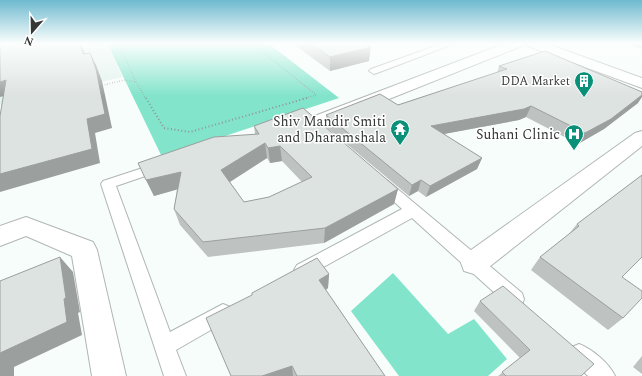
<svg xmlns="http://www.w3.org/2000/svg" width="642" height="376" font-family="Spectral,serif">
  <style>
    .built { fill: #e3f2ee }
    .green { fill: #82e4cb }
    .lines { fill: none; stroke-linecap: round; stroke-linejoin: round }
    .lane-casing { stroke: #b0b6b4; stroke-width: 2 }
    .street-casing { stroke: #b0b6b4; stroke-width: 2 }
    .secondary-casing { stroke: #b0b6b4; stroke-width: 2 }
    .path-far1 { stroke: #929694; stroke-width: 1.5; stroke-dasharray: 0.5 2; stroke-linecap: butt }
    .path { stroke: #929694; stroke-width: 2; stroke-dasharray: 1 2.5; stroke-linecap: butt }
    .lane { fill: #fff; fill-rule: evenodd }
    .street { fill: #fff; fill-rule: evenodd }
    .secondary { fill: #fff; fill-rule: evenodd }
    .wall { fill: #bec3c2; fill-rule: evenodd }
    .shaded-wall { fill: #9b9f9e }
    .building { fill: #dde3e1; stroke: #9b9f9e; fill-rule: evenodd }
    .labels { text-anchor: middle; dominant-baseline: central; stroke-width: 3; stroke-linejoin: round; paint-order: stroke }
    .far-poi-label { font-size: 12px; fill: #353736; stroke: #fff; text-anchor: end }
    .poi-label { font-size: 14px; fill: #353736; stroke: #fff; text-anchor: end }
  </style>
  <rect width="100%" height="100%" fill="#f7fdfb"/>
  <!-- built -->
  <path class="built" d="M0,43H107L122,77L0,105Z"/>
  <!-- green -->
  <g class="green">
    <path d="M107,43H268L339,98L162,157Z"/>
    <path d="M393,273L448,334L474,319L507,359L488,376H399L351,311Z"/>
  </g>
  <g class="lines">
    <defs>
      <g id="lane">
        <path d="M444,43H456L377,73L374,74L369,71L371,69Z"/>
        <path d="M161,162L166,163L168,166L166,169L116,186L170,332L223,304L230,307L233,313L230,319L176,350L186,376H164L101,184L103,181Z"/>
        <path d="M383,179L388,181L522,293L524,299L522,305L515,308L508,305L412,218L309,275L303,278L297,275L294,270L297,265L402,209L378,187L376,184L378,181Z"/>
        <path d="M579,344C592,349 609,363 615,376H588L572,361L569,354L572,347Z"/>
      </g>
      <g id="street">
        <path d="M506,43H524L522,46L324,125L318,126L312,125L309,121L312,117Z"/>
        <path d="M642,131V146L484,271L474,274L464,271L461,263L464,255L635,133Z"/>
        <path d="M26,217L93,242L97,250L126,376H92L72,256L26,236L0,246V226Z"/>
      </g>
      <path id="secondary" d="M526,43H545L642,78V88L528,46Z"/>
    </defs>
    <!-- lane casing -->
    <use href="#lane" class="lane-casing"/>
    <!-- street casing -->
    <use href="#street" class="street-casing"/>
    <!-- secondary casing -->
    <use href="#secondary" class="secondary-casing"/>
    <!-- path-far1 -->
    <g class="path-far1">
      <path d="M118,43L136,82L146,99"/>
      <path d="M252,43L316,95L303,99"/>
      <path d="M100,86L124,80L136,82"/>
    </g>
    <!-- path -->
    <path class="path" d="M146,98L164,128L190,132L307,98"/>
    <!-- lane -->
    <use href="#lane" class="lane"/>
    <!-- street -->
    <use href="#street" class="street"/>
    <!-- secondary -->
    <use href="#secondary" class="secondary"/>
  </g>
  <!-- wall -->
  <g class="wall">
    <path d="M292,43H364L369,61L330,71Z"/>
    <path d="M622,43H642V49Z"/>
    <path d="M499,66L638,103L604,129L578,144L526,117L519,120L443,134L482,158L477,169L426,197L418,191L409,196L325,126L326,115L398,105L497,73Z"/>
    <path d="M254,126L398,189L394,204L324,243L208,257L180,225L174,209L177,189L154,196L138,163L255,134ZM267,158L270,163L282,161L302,182L269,197L244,202L230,182Z"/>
    <path d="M642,175L622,277L623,318L608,330L531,270L540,257L569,234L577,224Z"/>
    <path d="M329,274L328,288L326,290L385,376H231Z"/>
    <path d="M480,301L581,376H498L520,358L474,311Z"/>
    <path d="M642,356V374L633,367Z"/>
  </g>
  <!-- shaded-wall -->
  <g class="shaded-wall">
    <path d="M80,43H81L89,66L83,54Z"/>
    <path d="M371,47L369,61L330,71V57Z"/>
    <path d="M90,53L96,65L102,81L112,128L95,133L100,163L0,192V174L87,119Z"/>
    <path d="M6,80L15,93L0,97V82Z"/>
    <path d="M642,95V97L638,103L604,129L578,144L585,133Z"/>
    <path d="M531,106L526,117L519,120L428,137L431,126Z"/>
    <path d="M265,143L267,158L225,185L221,170Z"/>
    <path d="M280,146L282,161L270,163L268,148Z"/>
    <path d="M482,158L477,169L426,197L430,186Z"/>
    <path d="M181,172L186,187L154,196L146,180Z"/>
    <path d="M421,180L418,191L409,196L412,185Z"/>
    <path d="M398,189L394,204L324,243L325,228Z"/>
    <path d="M60,257L73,272L80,312L78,313L82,335L14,367V376H0V353L64,299Z"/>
    <path d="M329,274L328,288L319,295V280Z"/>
    <path d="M292,366L293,376H262Z"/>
  </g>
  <!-- building -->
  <g class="building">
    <path d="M0,43H80L83,54L90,53L96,69L105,114L87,119L92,149L0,174V116L6,80L0,82Z"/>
    <path d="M310,43H364L371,47L330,57Z"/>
    <path d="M545,51L642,92V95L611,119L585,133L531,106L524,109L431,126L482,158L430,186L421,180L412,185L326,115L380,94L398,105L507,69L499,66Z"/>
    <path d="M303,108L398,189L325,228L203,242L174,209L181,172L146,180L138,163L214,137L259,134L254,126ZM265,143L268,148L280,146L312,177L269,197L244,202L221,170Z"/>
    <path d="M642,175V257L622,277L642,291V298L623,318L540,257L579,226L577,224Z"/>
    <path d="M60,257L66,298L64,299L67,322L0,353V281Z"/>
    <path d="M317,258L329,274L319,280L385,376H297L292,366L262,376H231L206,318L252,295V293Z"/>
    <path d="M503,286L594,364L581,376H506L502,372L530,350L480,301Z"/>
  </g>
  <!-- sky -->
  <linearGradient id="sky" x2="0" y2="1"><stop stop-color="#6ebacf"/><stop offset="0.45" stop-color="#fbfefd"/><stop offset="1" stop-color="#fbfefd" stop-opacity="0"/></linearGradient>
  <rect width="642" height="96" fill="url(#sky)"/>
  <!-- icons -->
  <defs>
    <symbol id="building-pin" viewBox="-11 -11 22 30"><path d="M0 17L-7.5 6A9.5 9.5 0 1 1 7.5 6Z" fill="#0a9078" stroke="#fff"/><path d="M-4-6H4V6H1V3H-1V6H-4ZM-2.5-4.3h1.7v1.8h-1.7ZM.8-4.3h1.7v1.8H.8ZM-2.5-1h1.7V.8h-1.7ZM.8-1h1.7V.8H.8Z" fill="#fff"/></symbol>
    <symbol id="temple-pin" viewBox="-11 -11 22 30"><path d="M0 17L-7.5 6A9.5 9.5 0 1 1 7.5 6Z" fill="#0a9078" stroke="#fff"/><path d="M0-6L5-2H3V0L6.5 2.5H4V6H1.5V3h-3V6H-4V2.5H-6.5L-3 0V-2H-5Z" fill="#fff"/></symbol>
    <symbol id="hospital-pin" viewBox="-11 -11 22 30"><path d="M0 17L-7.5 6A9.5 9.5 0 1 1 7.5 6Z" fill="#0a9078" stroke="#fff"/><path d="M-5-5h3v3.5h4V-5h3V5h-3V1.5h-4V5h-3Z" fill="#fff"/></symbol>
  </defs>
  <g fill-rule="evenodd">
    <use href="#building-pin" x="573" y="70" width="22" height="30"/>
    <use href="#temple-pin" x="389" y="118" width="22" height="30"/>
    <use href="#hospital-pin" x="563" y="123" width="22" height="30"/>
  </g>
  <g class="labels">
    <!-- far-poi labels -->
    <g class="far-poi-label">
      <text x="570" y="81">DDA Market</text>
    </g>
    <!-- poi labels -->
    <g class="poi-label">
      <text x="386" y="121">Shiv Mandir Smiti<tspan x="386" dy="16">and Dharamshala</tspan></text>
      <text x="560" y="134">Suhani Clinic</text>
    </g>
  </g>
  <!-- north arrow -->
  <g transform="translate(32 32) rotate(200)" stroke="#ffffff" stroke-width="3" paint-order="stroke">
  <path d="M0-3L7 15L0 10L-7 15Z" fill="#353736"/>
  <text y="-6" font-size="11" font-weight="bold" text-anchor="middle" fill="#353736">N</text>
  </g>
</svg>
